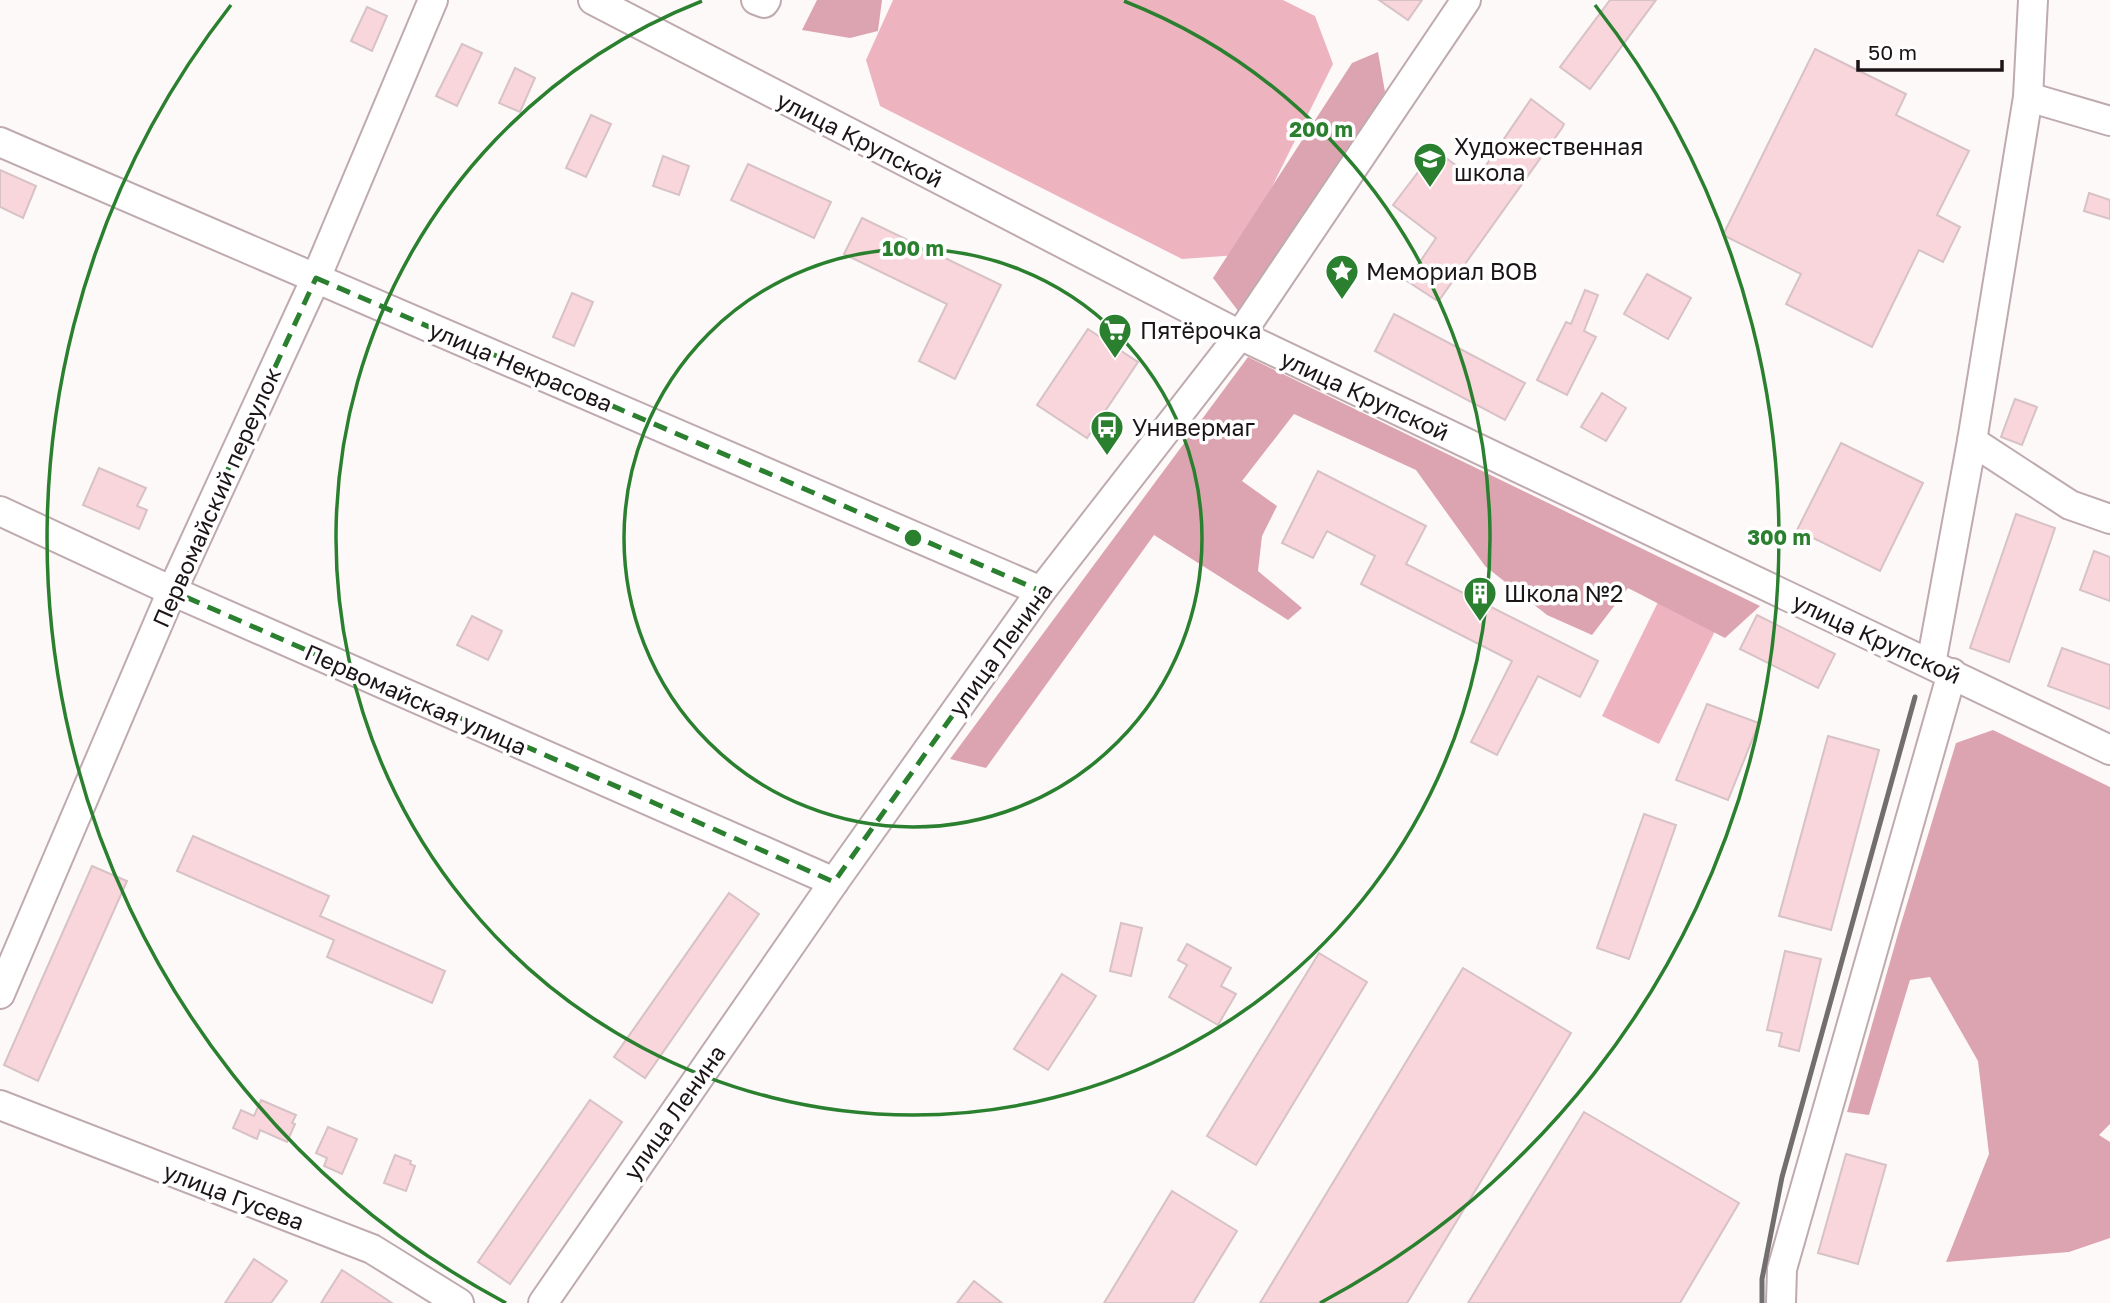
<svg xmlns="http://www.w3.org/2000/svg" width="2110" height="1303" font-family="'Golos Text',sans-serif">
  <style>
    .green { fill: #edb4c0 }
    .forest { fill: #dca4b0 }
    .building { fill: #f9d5dc; stroke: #d7c2c6; stroke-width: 2 }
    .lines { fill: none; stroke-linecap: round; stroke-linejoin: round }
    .minor-casing { stroke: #bfabaf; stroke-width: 32 }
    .minor { stroke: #fff; stroke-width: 28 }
    .rail { stroke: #726d6e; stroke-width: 5 }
    .marked { fill: none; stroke: #2a802e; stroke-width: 5; stroke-dasharray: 14 9; stroke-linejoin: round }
    .ring { fill: none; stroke: #2a802e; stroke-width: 3.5 }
    .labels { text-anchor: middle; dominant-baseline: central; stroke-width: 7; stroke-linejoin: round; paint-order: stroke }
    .street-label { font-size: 23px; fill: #1c1517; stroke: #fff }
    .poi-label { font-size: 23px; fill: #1c1517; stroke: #fff; text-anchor: start }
    .centre { fill: #2a802e; stroke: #fff; stroke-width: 3.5 }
    .ring-label { font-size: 21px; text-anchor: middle; font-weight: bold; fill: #2a802e; stroke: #fff; stroke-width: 7; stroke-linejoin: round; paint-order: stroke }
  </style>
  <rect width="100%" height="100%" fill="#fdf9f9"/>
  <!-- green -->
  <g class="green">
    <path d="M893,0H1283L1315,16L1333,64L1238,255L1182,259L880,106L866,60Z"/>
    <path d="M1660,598L1717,627L1659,744L1602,716Z"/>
  </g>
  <!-- forest -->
  <g class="forest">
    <path d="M817,0H882L878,31L850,38L802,30Z"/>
    <path d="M1378,52L1385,92L1242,316L1213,278L1352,63Z"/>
    <path d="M1248,357L1760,606L1725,638L1628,588L1592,635L1547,615L1485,566L1416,470L1294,414L1242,481L1277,506L1262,536L1258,571L1302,608L1288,620L1154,535L986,768L950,759Z"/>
    <path d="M1993,730L2110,787V1124L2099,1135L2110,1142V1238L2069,1252L1946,1262L1989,1154L1978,1061L1930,977L1910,980L1869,1115L1847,1112L1900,927L1956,743Z"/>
  </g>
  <!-- building -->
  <g class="building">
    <path d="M1379,0H1422L1408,20Z"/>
    <path d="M1610,0H1656L1590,89L1560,67Z"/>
    <path d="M367,7L387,16L372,51L351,41Z"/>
    <path d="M462,44L482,53L457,106L436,96Z"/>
    <path d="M1815,49L1906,94L1896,115L1969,151L1937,215L1960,227L1943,262L1919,250L1872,347L1786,304L1801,274L1723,235Z"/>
    <path d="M515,68L535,78L520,112L499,103Z"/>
    <path d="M1531,99L1564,124L1562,128L1440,299L1438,298L1436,300L1407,281L1436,238L1393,205L1435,150L1476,180Z"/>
    <path d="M591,115L611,124L586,177L566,168Z"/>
    <path d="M663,156L689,166L679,195L653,186Z"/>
    <path d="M748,164L831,202L814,238L731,200Z"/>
    <path d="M0,170L36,186L23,218L0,207Z"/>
    <path d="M2089,193L2110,200V219L2084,211Z"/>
    <path d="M862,218L1001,285L955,379L919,361L947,304L844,254Z"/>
    <path d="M1647,274L1691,298L1668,339L1624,314Z"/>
    <path d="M1585,290L1598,295L1584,331L1596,337L1567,395L1537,380L1566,322L1571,324Z"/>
    <path d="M572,293L593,302L574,346L553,337Z"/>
    <path d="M1394,314L1525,383L1505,420L1375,351Z"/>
    <path d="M1088,329L1138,362L1087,438L1037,405Z"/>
    <path d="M1602,393L1626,408L1606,441L1581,427Z"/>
    <path d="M2015,399L2037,407L2022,445L2001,437Z"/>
    <path d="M1841,443L1923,483L1880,571L1797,530Z"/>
    <path d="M99,468L146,488L137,506L147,510L139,529L83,505Z"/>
    <path d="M1318,471L1426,526L1406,564L1598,661L1580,697L1538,676L1497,755L1471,742L1512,661L1361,584L1375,556L1327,531L1313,558L1282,543Z"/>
    <path d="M2016,514L2055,528L2009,662L1970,648Z"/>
    <path d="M2094,551L2110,557V601L2080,590Z"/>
    <path d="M1757,615L1835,654L1818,688L1740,649Z"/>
    <path d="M472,616L502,631L488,660L457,645Z"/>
    <path d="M2062,648L2110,665V709L2048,686Z"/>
    <path d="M1707,704L1759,723L1728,800L1676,780Z"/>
    <path d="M1828,736L1879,750L1831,930L1779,916Z"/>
    <path d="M1644,814L1676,825L1629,959L1597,948Z"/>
    <path d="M193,836L329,896L320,916L445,971L432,1003L327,957L334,940L177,871Z"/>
    <path d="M92,866L127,881L38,1081L4,1065Z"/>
    <path d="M729,893L759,914L645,1078L614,1057Z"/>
    <path d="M1121,923L1142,928L1131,976L1110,971Z"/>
    <path d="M1187,944L1231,968L1221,986L1236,994L1218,1025L1169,997L1187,965L1178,960Z"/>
    <path d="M1785,951L1821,959L1799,1051L1779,1046L1782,1033L1767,1030Z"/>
    <path d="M1319,953L1367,982L1256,1165L1207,1136Z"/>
    <path d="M1463,968L1571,1033L1407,1303H1260Z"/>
    <path d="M1062,974L1096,996L1048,1070L1014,1049Z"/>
    <path d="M261,1100L296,1115L292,1123L295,1124L287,1142L260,1130L257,1139L233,1128L241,1110L254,1116Z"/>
    <path d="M590,1100L622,1122L510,1284L478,1262Z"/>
    <path d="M1584,1112L1739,1203L1680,1303H1468Z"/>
    <path d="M328,1127L357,1139L342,1174L324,1166L327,1158L316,1153Z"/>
    <path d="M1846,1154L1886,1165L1858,1264L1818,1253Z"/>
    <path d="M395,1155L411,1161L410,1164L415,1166L406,1191L384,1183Z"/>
    <path d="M1172,1191L1237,1231L1193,1303H1104Z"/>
    <path d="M254,1259L287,1281L271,1303H225Z"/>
    <path d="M342,1270L392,1303H321Z"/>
    <path d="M974,1281L1002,1303H957Z"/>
  </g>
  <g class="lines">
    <defs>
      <g id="minor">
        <path d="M593,0L1240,335L2110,750"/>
        <path d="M756,0L764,3L766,0"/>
        <path d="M2028,97L2110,121"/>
        <path d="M0,142L1041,591"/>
        <path d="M1972,441L2070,505L2110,519"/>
        <path d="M0,511L172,591L834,882"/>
        <path d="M1931,664L1972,441L2028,97L2033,0"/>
        <path d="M0,994L172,591L316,278L433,0"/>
        <path d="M0,1105L372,1249L459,1303"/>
        <path d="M543,1303L834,882L1041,591L1240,335L1466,0"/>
        <path d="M1781,1303L1782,1269L1952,673"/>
      </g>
    </defs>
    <!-- minor casing -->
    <use href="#minor" class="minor-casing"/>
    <!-- minor -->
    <use href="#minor" class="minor"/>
    <!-- rail -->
    <path class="rail" d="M1762,1303V1279L1782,1177L1915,697"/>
  </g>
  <!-- marked area -->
  <path class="marked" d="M316,278L1041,591L834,882L172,591Z"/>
  <!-- distance rings -->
  <g class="ring">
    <circle cx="913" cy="538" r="289"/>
    <path d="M1124 1A577 577 0 1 1 702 1"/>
    <path d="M506 1303A866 866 0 0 1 231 5M1595 5A866 866 0 0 1 1320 1303"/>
  </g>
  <!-- icons -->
  <defs>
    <symbol id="school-pin" viewBox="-11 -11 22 30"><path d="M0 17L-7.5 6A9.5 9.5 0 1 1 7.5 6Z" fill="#2a802e" stroke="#fff"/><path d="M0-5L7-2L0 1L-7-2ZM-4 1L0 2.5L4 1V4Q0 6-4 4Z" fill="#fff"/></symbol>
    <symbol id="sight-pin" viewBox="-11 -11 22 30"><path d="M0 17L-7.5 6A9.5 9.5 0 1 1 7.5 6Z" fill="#2a802e" stroke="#fff"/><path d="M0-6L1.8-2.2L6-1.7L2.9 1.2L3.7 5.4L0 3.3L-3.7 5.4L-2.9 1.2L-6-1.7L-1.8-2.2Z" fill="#fff"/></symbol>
    <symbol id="supermarket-pin" viewBox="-11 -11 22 30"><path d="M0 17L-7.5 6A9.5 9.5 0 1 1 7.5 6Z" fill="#2a802e" stroke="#fff"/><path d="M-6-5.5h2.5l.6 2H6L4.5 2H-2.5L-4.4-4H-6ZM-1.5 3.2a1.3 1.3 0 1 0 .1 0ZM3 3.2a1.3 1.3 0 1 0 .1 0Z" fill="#fff"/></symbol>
    <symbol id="bus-pin" viewBox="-11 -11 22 30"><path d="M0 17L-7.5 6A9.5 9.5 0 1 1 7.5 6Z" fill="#2a802e" stroke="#fff"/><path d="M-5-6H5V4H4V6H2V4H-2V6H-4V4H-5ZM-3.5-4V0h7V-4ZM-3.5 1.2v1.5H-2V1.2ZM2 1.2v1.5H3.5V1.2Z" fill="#fff"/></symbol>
    <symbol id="building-pin" viewBox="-11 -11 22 30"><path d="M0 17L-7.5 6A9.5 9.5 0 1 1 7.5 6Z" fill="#2a802e" stroke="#fff"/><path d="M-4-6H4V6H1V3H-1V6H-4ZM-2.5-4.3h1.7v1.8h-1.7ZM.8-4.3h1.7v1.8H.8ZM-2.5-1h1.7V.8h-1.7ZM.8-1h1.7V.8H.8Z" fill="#fff"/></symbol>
  </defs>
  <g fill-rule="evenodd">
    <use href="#school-pin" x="1411" y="140" width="38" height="52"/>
    <use href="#sight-pin" x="1323" y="252" width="38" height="52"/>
    <use href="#supermarket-pin" x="1096" y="311" width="38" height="52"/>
    <use href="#bus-pin" x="1088" y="408" width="38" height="52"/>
    <use href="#building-pin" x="1461" y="574" width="38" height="52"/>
  </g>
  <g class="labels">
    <!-- street labels -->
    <g class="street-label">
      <text transform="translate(860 139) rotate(27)">улица Крупской</text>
      <text transform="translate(521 366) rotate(23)">улица Некрасова</text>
      <text transform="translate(1365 395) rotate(25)">улица Крупской</text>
      <text transform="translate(216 497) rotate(-66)">Первомайский переулок</text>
      <text transform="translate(1877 638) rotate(25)">улица Крупской</text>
      <text transform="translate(1000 649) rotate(-54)">улица Ленина</text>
      <text transform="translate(416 699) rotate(24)">Первомайская улица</text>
      <text transform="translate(674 1112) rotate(-55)">улица Ленина</text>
      <text transform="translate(234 1196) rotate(21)">улица Гусева</text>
    </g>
    <!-- poi labels -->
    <g class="poi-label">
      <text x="1454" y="146">Художественная<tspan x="1454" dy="26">школа</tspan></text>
      <text x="1366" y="271">Мемориал ВОВ</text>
      <text x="1140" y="330">Пятёрочка</text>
      <text x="1132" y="427">Универмаг</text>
      <text x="1504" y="593">Школа №2</text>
    </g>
  </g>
  <circle cx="913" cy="538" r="10" class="centre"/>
  <g class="ring-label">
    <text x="1321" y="137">200 m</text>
    <text x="913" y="256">100 m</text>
    <text x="1779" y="545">300 m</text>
  </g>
  <!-- scale -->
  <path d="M1858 60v10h144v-10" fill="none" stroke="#1c1517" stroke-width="3.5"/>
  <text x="1868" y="60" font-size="21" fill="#1c1517" stroke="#ffffff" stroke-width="5" paint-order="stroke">50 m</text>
</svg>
